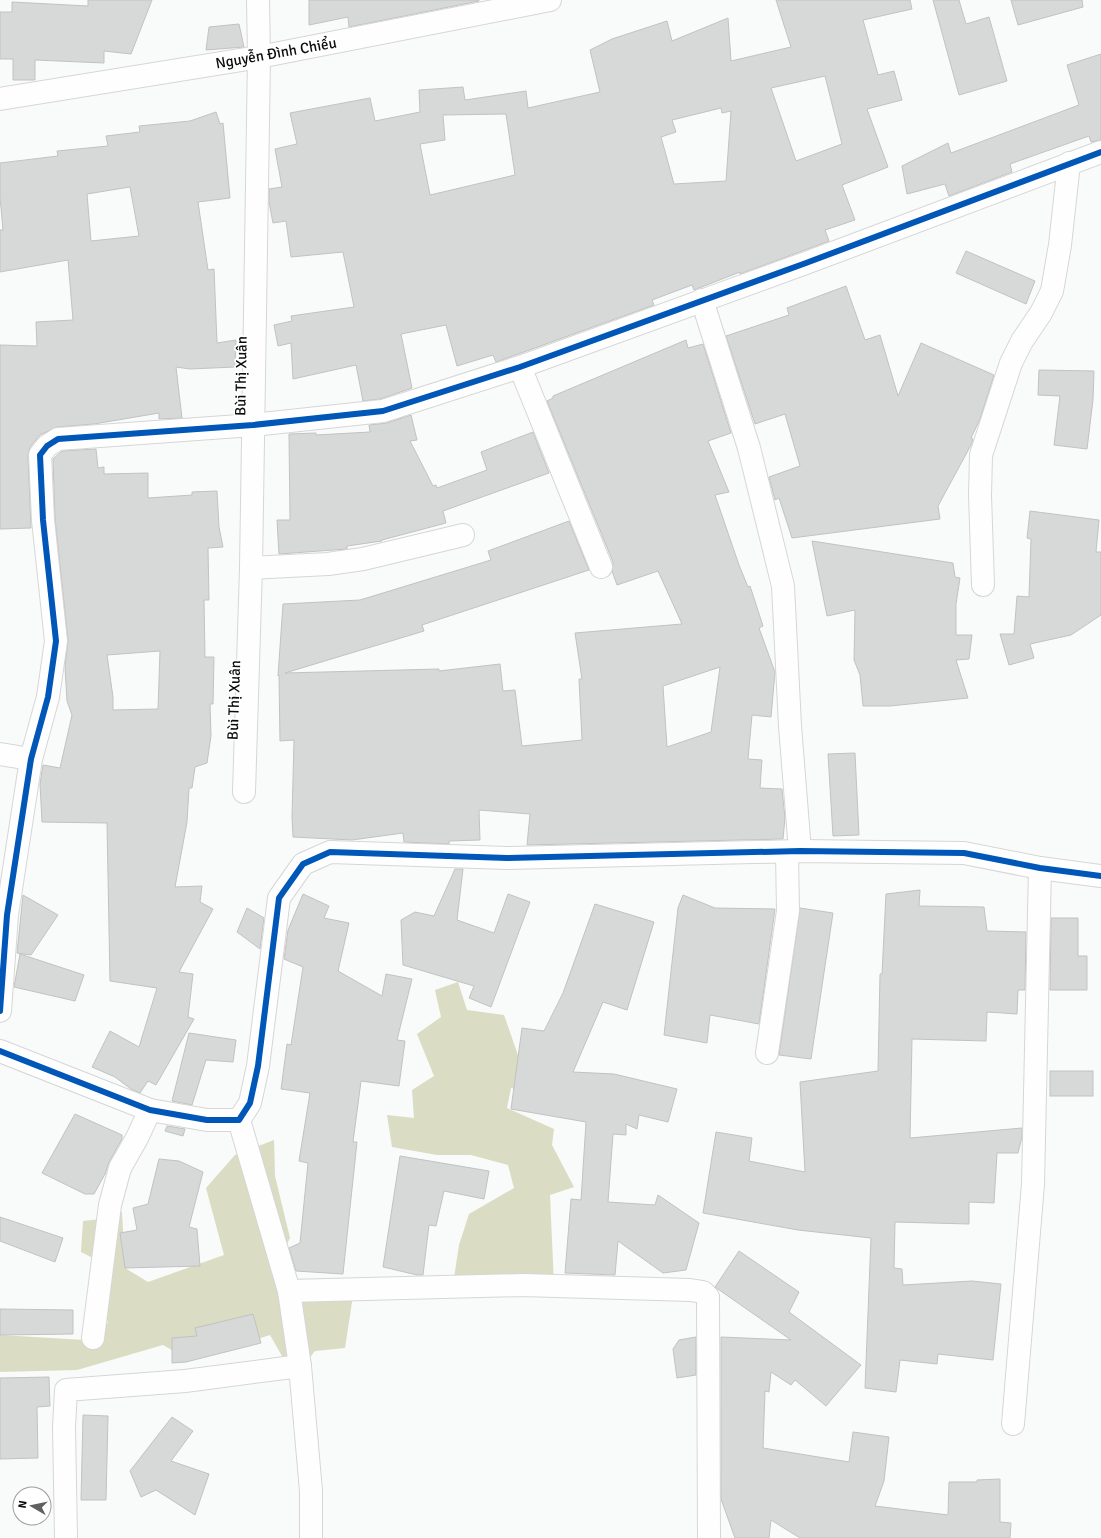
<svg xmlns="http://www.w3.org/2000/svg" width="1101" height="1538" font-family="Signika,sans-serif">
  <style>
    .forest { fill: #dadcc3 }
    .building { fill: #d7d8d8; stroke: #c2c2c3; fill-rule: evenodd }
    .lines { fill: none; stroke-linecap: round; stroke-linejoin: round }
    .minor-casing { stroke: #d6d6d6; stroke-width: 24 }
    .tertiary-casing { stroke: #d6d6d6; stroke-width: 24 }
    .minor { stroke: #fefefe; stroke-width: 22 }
    .tertiary { stroke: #fefefe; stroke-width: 22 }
    .cycleway-casing { stroke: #fff; stroke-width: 8 }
    .cycleway { stroke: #0057b8; stroke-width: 6 }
    .labels { text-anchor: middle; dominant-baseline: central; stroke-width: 3.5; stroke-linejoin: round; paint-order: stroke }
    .street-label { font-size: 15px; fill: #0c0d0d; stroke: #fff }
  </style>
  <rect width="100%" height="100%" fill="#f9fafa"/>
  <!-- forest -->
  <g class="forest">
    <path d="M458,982L467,1010L504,1015L520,1061L576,1097L511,1088L507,1108L554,1129L552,1145L574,1187L550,1195L554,1285L452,1291L459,1245L469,1214L514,1188L508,1165L471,1155H437L392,1147L387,1115L414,1118L412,1090L434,1076L417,1034L441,1017L435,990Z"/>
    <path d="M274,1140L275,1176L290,1238L272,1272L294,1284L354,1289L345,1348L315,1351L294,1377L270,1335L189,1360L163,1345L77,1370L0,1372V1335L85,1340L108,1323L100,1300L103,1263L81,1252L83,1221L102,1219L122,1212L125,1268L148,1282L224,1255L206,1188L235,1155Z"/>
  </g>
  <!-- building -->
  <g class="building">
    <path d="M88,0H152L131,54L104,51V63L35,60V80H13V59H0V12H12V2L88,6Z"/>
    <path d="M309,0H479V1L349,27L348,17L309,25Z"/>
    <path d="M776,0H910L912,9L863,20L878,75L894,71L902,100L867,109L888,167L842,185L855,220L825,230L829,241L740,274V272L694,290L692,285L652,300L654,305L496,362L493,355L457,366L446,325L401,334L412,388L380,399L363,401L356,365L293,379L291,343L278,346L274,325L292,321L291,316L354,307L343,252L291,257L286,221L273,223L269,202V189L282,187L275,149L297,144L290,113L370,98L375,121L420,112L419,90L463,87L465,100L526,91L528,108L600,92L590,50L612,39L667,21L672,41L728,18L731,61L791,47ZM825,76L842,144L796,161L771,88ZM721,108L722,113L731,111L726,181L674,184L661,137L676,132L672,120ZM506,114L515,175L430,195L420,144L445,140L443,115Z"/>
    <path d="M933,0H959L966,24L989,17L1007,81L959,95Z"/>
    <path d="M1011,0H1082L1083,7L1018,25Z"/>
    <path d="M239,24L244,47L206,50L209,27Z"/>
    <path d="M1101,54V140L1091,142L1089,136L1010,164L1012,172L949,196L945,184L907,194L902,166L948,143L951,153L1079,105L1067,65Z"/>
    <path d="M216,112L220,124L223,123L230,198L198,202L208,270L214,269L217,343L236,340L235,367L190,369L176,367L182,418L159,419V413L94,424L57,427L40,435L30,447L28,456L31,528L0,529V345L37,346L36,322L73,320L68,260L0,272V230H3L0,197V163L58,156L57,151L108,146L106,136L140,132L139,126L190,121ZM130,187L139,236L91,241L87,194Z"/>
    <path d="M966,251L1035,281L1026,304L956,273Z"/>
    <path d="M846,286L865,340L880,335L898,396L921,343L994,375L980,419L971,438L973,439L971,445L938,506L940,519L792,538L779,498L775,500L769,477L800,466L785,414L755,424L726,336L789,315L787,308Z"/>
    <path d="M686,340L688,348L703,344L731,433L708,441L729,492L715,495L739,565L748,587L750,586L763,626L759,628L775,672L771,717L752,715L748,759L762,760L760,788L782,789L785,818L783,839L527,845L530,814L479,810L480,840L449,841V844L404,842L403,833L352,840L293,837L292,817L294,740L280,741L279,675L278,676L283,604L360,600L491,560L488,551L569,521L589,570L422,625L424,631L285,673L439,669V671L500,664L503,691L515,690L522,746L582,740L579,679H582L575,633L682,624L658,571L617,585L612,571L613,562L547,401L553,398V396ZM720,667L711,732L667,747L663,686Z"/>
    <path d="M1039,370L1094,371L1093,400L1087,449L1054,445L1060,396L1038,395Z"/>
    <path d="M411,415L417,440L410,441L433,486L436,485L437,488L487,470L481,452L533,432L549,473L443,511L446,523L382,540V541L347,546V549L279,554L277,520H290L289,434L316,433V435L370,432L369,425L387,423Z"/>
    <path d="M96,449L98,468L104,467V474L148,473V498L192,495V492L217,491L219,527L223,547L208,548L209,600H204L205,657H214L213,704H210L211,736L207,763L195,767L192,788H189L187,822L175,887L202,886L200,902L213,909L179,972L193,974L188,1017L194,1019L156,1085L148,1081L140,1093L131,1089L115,1077L92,1067L110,1031L139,1047L157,988L110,981L107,823L42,822L40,784L43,765L60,768L72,715L67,701L65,667L68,640L55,519L53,459L62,451ZM160,651L158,709L113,710V697L107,655Z"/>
    <path d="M1030,511L1099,520L1096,552H1101V615L1071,635L1030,644L1034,658L1009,665L1000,634H1014L1017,596L1029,597L1031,539L1027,538Z"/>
    <path d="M812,541L953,563L955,577L960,578L956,604V635H972L969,659L956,660L968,698L890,706H863L860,675L854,660L855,610L827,616Z"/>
    <path d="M855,753L859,835L833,836L828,754Z"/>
    <path d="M455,869H463L457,920L494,933L508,894L530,902L491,1007L469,998L474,986L403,965L401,920L415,912L434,916Z"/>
    <path d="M920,890L919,906L984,907L987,931L1026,932L1025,990H1018L1017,1014L987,1012L986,1041L912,1039L910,1138L1022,1128V1137L1018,1153H997L994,1203L969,1202V1224L895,1222L894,1268L902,1269L903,1285L972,1281L1001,1284L993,1360L938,1354L937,1364L900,1360L896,1392L865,1388L871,1238L798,1230L703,1213L716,1132L752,1138L749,1161L805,1172L800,1082L878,1071L880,974H882L886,894Z"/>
    <path d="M303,894L329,906L324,918L349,923L338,971L382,996L386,974L412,979L397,1040L405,1041L399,1086L361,1081L353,1142H357L343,1274L296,1271L289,1248L300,1243L308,1163L299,1161L310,1093L281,1089L287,1044L291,1045L303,967L284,959L288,930Z"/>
    <path d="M23,895L58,915L31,955L17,953Z"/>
    <path d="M683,895L715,908L775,909L759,1024L710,1015L707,1043L664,1035L678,908Z"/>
    <path d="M595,904L654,922L627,1010L603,1002L573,1072L614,1074L677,1089L668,1122L639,1115L637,1129L626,1124V1135L613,1134L608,1202L655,1205L658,1195L699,1223L686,1270L663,1273L618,1241L615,1275L565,1273L571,1199L581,1200L586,1122L511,1109L522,1028L544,1031L563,993Z"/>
    <path d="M247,908L264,918L260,949L237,932Z"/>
    <path d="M800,908L833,913L811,1059L779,1055Z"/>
    <path d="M1051,918H1078V956H1087V990H1050Z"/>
    <path d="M20,954L84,975L75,1001L14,987Z"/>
    <path d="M189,1033L236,1040L233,1062L206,1060L192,1105L172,1101Z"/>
    <rect x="1050" y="1071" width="43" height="25"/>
    <path d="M75,1114L122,1135V1139L109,1162L105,1174L94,1194H85L42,1173Z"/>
    <path d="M167,1126L185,1129L183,1136L165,1131Z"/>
    <path d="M400,1156L489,1171L484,1199L444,1191L436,1226L429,1225L423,1275H417L383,1267Z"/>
    <path d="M159,1159L179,1161L203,1172L189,1227L197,1229L200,1266L125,1268L120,1233L137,1230L133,1208L148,1204Z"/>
    <path d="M0,1217L63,1238L55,1262L0,1241Z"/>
    <path d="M739,1251L799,1292L789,1312L861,1365L826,1406L795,1380L791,1385L771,1372L769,1392L765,1391L763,1448L849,1462L853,1432L889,1437L884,1481L875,1506L948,1515L949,1482H977V1480L1000,1479V1522L1011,1523L1010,1538H800L771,1520L769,1538H735L721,1499V1337L791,1340L715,1287Z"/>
    <path d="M0,1309L73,1310V1334L0,1335Z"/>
    <path d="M253,1314L261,1343L186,1362L172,1363V1338L197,1336L195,1328Z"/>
    <path d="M696,1337V1375L677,1378L673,1349L679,1340Z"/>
    <path d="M49,1377L50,1406L37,1407L38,1458L0,1459V1378Z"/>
    <path d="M83,1415L108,1416L106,1500H81Z"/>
    <path d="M172,1417L193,1431L171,1461L209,1474L195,1515L156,1490L141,1497L130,1471Z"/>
  </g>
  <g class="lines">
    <defs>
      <g id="minor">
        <path d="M702,300L749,448L783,586L790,726L800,851"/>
        <path d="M520,367L601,567"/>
        <path d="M251,568L328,564L363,559L463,535"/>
        <path d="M983,585L980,495L981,455L1011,363L1022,341L1041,313L1052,291L1060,245L1069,163"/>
        <path d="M0,754L31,759"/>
        <path d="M244,792L251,568L259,57"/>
        <path d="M0,1011L7,915L31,759L48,697L56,641L43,520L40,455L47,446L58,439L253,425L383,411L520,367L806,263L1101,152"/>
        <path d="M0,1051L150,1110L207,1120H239L250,1103L258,1066L279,898L303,864L330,852L507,858L800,851L964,853L1040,868L1101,876"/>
        <path d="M767,1053L788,911L787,853"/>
        <path d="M239,1120L289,1291L300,1366L311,1491V1538"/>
        <path d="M289,1291L523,1285L690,1290L703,1292L708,1297L709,1538"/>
        <path d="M93,1338L110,1205L120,1168L137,1138L150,1110"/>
        <path d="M1013,1424L1033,1184L1040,868"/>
        <path d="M66,1538L64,1427L66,1390L185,1381L300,1366"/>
      </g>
      <g id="tertiary">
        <path d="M258,0L259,57"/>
        <path d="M0,99L259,57L550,0"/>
      </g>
    </defs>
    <!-- minor casing -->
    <use href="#minor" class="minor-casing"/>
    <!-- tertiary casing -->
    <use href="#tertiary" class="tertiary-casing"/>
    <!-- minor -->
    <use href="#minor" class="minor"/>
    <!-- tertiary -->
    <use href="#tertiary" class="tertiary"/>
    <defs>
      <g id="cycleway">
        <path d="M0,1011L7,915L31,759L48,697L56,641L43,520L40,455L47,446L58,439L253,425L383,411L520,367L806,263L1101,152"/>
        <path d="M0,1051L150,1110L207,1120H239L250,1103L258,1066L279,898L303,864L330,852L507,858L800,851L964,853L1040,868L1101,876"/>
      </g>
    </defs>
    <!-- cycleway casing -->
    <use href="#cycleway" class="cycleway-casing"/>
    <!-- cycleway -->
    <use href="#cycleway" class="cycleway"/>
  </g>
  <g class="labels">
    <!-- street labels -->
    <g class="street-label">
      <text transform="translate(276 53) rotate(-10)">Nguyễn Đình Chiểu</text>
      <text transform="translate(241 376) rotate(-89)">Bùi Thị Xuân</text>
      <text transform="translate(234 700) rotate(-88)">Bùi Thị Xuân</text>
    </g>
  </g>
  <!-- north arrow -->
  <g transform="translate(32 1506) rotate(279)"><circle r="19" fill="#ffffff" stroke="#9e9e9e"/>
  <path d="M0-3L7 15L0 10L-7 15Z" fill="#5f6060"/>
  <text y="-6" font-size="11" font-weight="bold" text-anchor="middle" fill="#0c0d0d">N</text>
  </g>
</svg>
